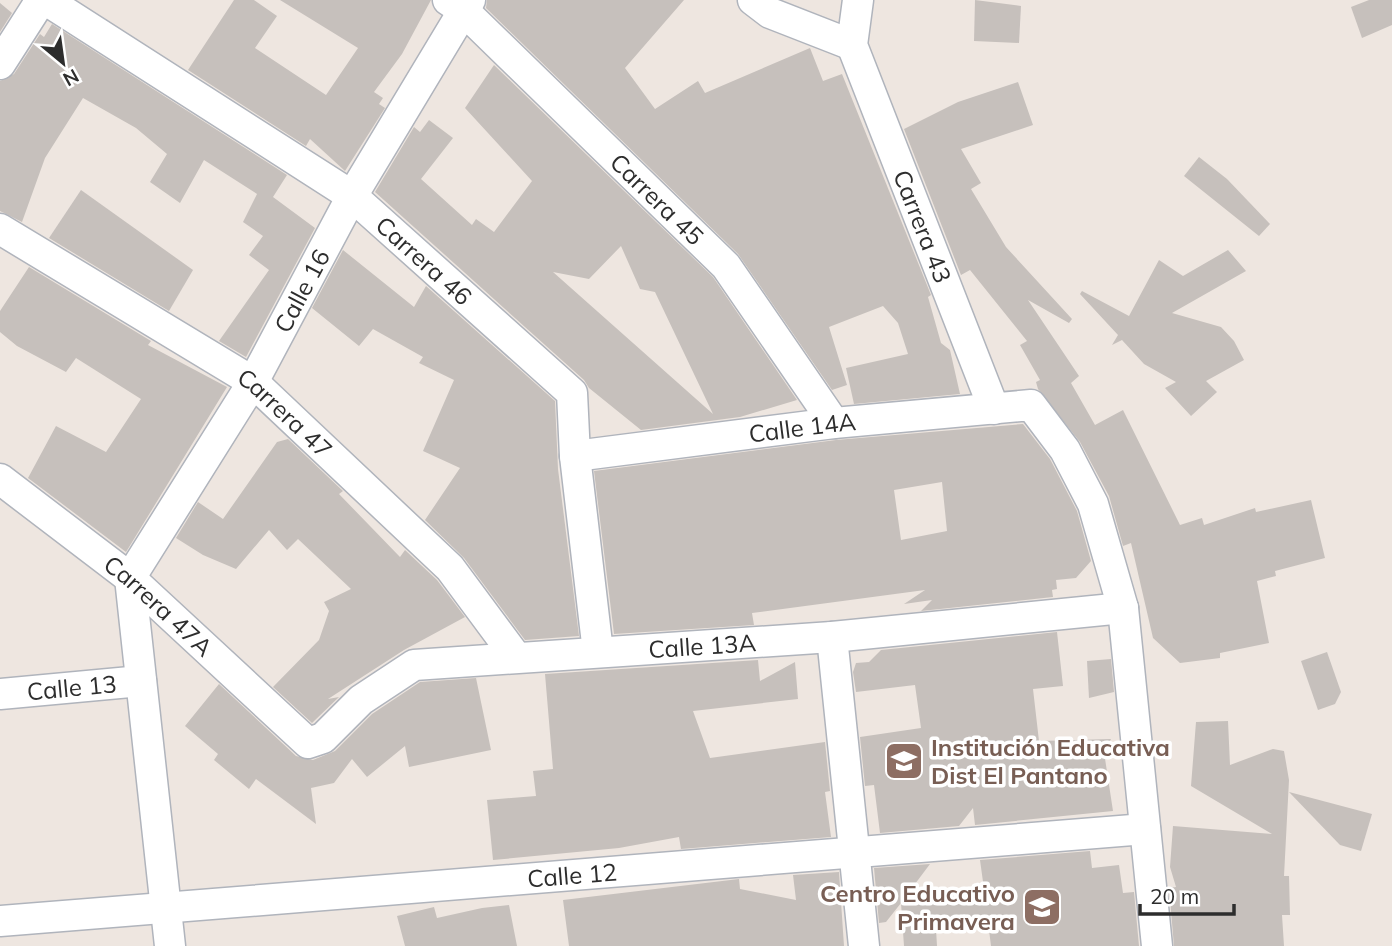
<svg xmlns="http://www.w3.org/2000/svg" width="1392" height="946" font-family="Mulish,sans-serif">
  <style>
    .building { fill: #c6c0bc; fill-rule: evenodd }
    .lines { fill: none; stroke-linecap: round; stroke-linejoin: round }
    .minor-casing { stroke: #b0b4bc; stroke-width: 33 }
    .minor { stroke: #fff; stroke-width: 30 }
    .labels { text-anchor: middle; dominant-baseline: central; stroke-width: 7; stroke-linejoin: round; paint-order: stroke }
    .street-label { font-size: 24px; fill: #2d2d2d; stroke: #fff }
    .education-label { font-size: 24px; font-weight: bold; fill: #785e54; stroke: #fff; text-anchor: start }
  </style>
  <rect width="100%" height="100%" fill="#eee6e0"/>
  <!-- building -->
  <g class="building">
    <path d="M234,0H254L277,16L255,48L326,95L358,48L280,0H431L402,54L374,92L383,98L379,104L385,108L345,171L310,139L306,146L188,70Z"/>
    <path d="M487,0H684L625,68L655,109L698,81L705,93L810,48L823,81L842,74L931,295L928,297L941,343L950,350L960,394L854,404L846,368L908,354L898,323L883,306L829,327L847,385L832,390L738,254L486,8Z"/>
    <path d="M975,0L1021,6L1019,43L974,41Z"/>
    <path d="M1369,0H1392V25L1362,38L1351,7Z"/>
    <path d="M0,3L12,13L0,32Z"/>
    <path d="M52,24L287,175L273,197L315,228L246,357L219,341L269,270L249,255L263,236L243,222L257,194L204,160L180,203L150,182L167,154L136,128L83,98L45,158L22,222L0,211V81L14,74L40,34L44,37Z"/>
    <path d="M494,65L713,277L797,400L740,417L641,430L589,388L584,380L375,192L414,127L420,132L429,120L453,138L421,179L472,225L476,219L494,232L532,181L465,108ZM621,246L640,289L655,292L713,414L553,272L589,279Z"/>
    <path d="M1018,82L1033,125L961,149L981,183L971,189L1006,247L1072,319L1069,323L1028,300L1079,376L1071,383L1095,425L1123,410L1180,525L1202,518L1204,525L1255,508L1256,512L1311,500L1325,558L1275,571L1276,576L1257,581L1269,643L1220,653V658L1180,663L1153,638L1131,543L1123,546L1109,496L1080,442L1038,389L1036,382L1040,380L1020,345L1027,341L970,270L961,275L904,129L958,102Z"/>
    <path d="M1199,157L1227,179L1270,224L1259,236L1184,176Z"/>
    <path d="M81,190L193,270L169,311L49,238Z"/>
    <path d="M343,250L414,307L426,286L555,401L558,469L579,636L525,640L464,558L425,520L460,468L423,451L454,380L419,363L423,357L373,329L359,346L312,308Z"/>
    <path d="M1228,250L1246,271L1172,313L1221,327L1234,341L1244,360L1206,381L1217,392L1191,416L1165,388L1176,382L1144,364L1122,340L1112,345L1118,335L1080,294L1082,291L1129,316L1159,260L1183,276Z"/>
    <path d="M29,267L151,341L148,345L227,387L126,552L28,478L56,426L106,452L141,399L76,358L66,372L17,346L0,332V311Z"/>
    <path d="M1023,424L1050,459L1077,511L1091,561L1076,578L1056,580L1057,589L1052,590L1053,597L921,611L932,600L904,604L925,590L752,613L754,625L614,634L594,471L836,440ZM942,482L947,531L901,540L894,490Z"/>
    <path d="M288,439L343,491L339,494L400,557L405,550L437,580L465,617L404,650L328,699L339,697L312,723L273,687L319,640L329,611L324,602L351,589L298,539L287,550L269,530L236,569L203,555L176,538L198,502L223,519L277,442Z"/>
    <path d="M1057,632L1063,686L1033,689L1039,741L1111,739L1104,752L1113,811L975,825L973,808L959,826L880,833L874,785L865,786L860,737L921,728L915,685L856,692L853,672L856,663L869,662L881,650Z"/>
    <path d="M1327,652L1341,692L1335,704L1318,710L1301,661Z"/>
    <path d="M1111,659L1114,692L1089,698L1087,661Z"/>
    <path d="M758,660L760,681L795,662L798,699L693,711L710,758L825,742L830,791L825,792L831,837L681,849L679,837L619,848L493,860L487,800L536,796L533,771L553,769L545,674Z"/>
    <path d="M476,678L491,750L409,767L405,746L367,777L352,759L334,783L311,788L316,824L256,779L249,789L214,760L218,754L185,726L219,684L296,756L313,760L335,751L372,714L420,682Z"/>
    <path d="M1228,721L1230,765L1273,749L1284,751L1289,780L1284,876H1289L1290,915H1282L1284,946H1174L1169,888L1176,887L1170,867L1173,826L1272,834L1191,786L1196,722Z"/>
    <path d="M1289,792L1372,814L1361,851L1340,845Z"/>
    <path d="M1090,851L1092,868L1119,865L1123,893L1134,892L1139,946H991L988,922L936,929L937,946H904L901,903L886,922L879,923L874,868L930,864L903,900L984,889L980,860Z"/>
    <path d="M839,872L844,946H569L563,900L739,879L740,889L796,900L793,875Z"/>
    <path d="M509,905L517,946H405L397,916L434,907L437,918L482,908Z"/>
  </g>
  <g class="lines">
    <defs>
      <g id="minor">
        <path id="s1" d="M46,0L352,196L572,393L575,456L598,652"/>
        <path id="s2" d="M448,0L463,10L726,266L834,423"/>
        <path d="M753,0L770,13L852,45"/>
        <path id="s3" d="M858,0L852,45L994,409"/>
        <path d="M0,64L41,0"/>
        <path id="s4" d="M0,229L253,382L450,568L516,657"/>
        <path id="s5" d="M575,456L834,423L1031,405L1065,450L1093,504L1123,608L1157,946"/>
        <path id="s6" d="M0,479L130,578L308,743L323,738L361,700L414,665L832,637L1123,608"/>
        <path d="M832,637L864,946"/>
        <path id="s7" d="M0,694L141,681"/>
        <path id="s8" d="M0,921L1145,829"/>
        <path id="s9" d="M170,946L130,578L253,382L352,196L470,0"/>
      </g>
    </defs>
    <!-- minor casing -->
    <use href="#minor" class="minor-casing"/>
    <!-- minor -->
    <use href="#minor" class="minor"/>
  </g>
  <!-- icons -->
  <defs>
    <symbol id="school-square" viewBox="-11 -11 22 22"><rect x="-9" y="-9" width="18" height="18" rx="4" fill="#8d6e63" stroke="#fff"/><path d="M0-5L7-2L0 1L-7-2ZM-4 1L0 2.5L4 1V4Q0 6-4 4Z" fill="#fff"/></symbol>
  </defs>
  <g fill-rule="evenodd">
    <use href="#school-square" x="882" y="739" width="44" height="44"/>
    <use href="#school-square" x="1020" y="885" width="44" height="44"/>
  </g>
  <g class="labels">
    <!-- street labels -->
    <g class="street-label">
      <text stroke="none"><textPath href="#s2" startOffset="289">Carrera 45</textPath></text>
      <text stroke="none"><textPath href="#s3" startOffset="240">Carrera 43</textPath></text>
      <text stroke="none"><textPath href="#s1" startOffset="460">Carrera 46</textPath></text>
      <text stroke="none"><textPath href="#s9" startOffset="705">Calle 16</textPath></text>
      <text stroke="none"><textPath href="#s4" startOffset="340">Carrera 47</textPath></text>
      <text stroke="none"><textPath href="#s5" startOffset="229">Calle 14A</textPath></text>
      <text stroke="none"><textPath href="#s6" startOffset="203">Carrera 47A</textPath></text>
      <text stroke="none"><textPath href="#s6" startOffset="828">Calle 13A</textPath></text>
      <text stroke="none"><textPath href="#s7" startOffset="72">Calle 13</textPath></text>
      <text stroke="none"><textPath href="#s8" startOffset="574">Calle 12</textPath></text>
    </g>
    <!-- education labels -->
    <g class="education-label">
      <text x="931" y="747">Institución Educativa<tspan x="931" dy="28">Dist El Pantano</tspan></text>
      <text x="1015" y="893" text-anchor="end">Centro Educativo<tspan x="1015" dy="28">Primavera</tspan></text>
    </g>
  </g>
  <!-- north arrow -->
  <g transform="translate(63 63) rotate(151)" stroke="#ffffff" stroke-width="5" paint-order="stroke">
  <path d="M0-5L12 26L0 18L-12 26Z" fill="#2d2d2d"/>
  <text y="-10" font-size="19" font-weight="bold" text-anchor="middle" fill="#2d2d2d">N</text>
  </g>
  <!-- scale -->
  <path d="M1140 904v10h94v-10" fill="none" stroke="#2d2d2d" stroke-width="3.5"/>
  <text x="1150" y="904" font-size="21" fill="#2d2d2d" stroke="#ffffff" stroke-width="5" paint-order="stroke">20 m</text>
</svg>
